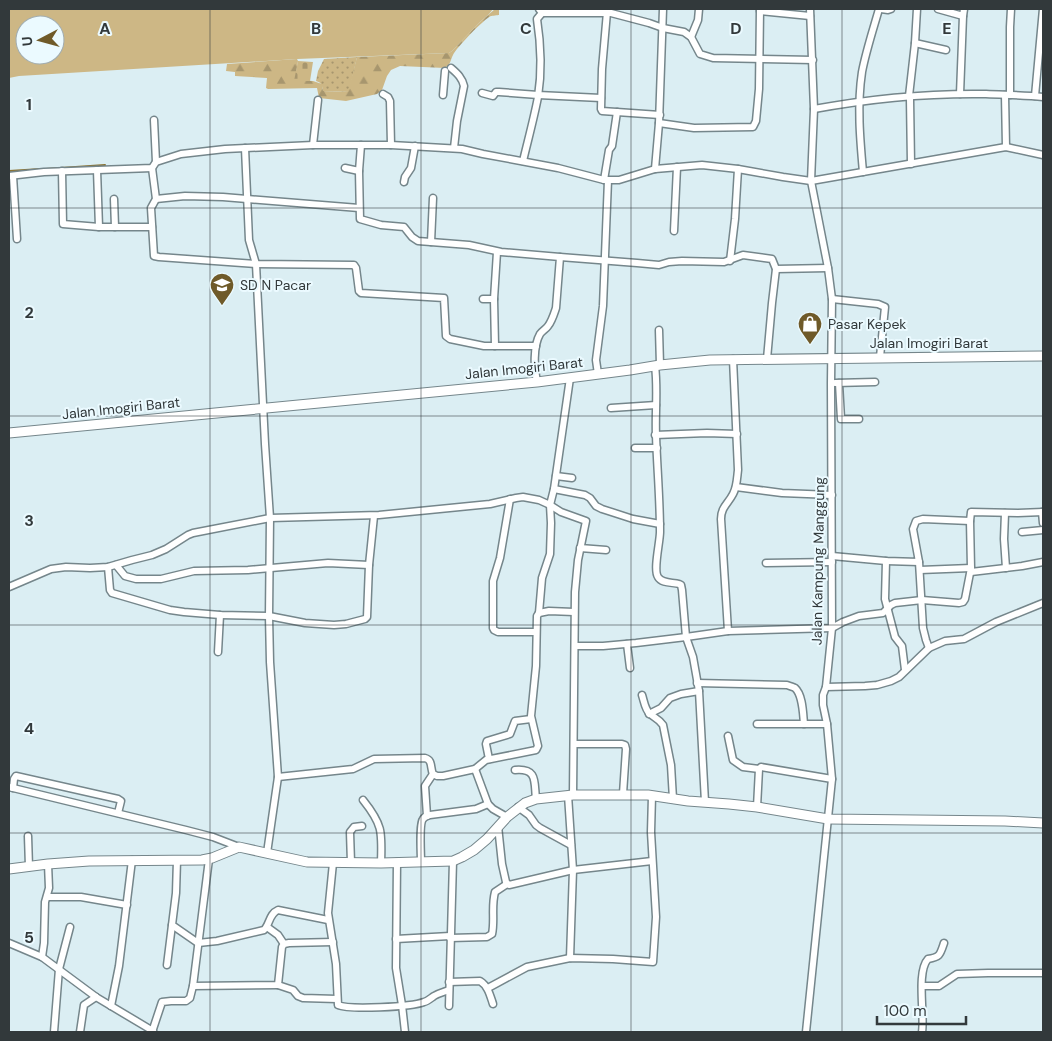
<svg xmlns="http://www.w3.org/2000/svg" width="1052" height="1041" font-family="'DM Sans',sans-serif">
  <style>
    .grass { fill: url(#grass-dots) }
    .forest { fill: url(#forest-firs) }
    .cemetery { fill: url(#cemetery-stones) }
    .garden { fill: #cdb785; fill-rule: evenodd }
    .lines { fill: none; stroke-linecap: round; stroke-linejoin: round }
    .stream { stroke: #8b7435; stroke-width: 2 }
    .street-casing { stroke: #75868b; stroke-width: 9 }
    .secondary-casing { stroke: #75868b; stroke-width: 11 }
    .street { stroke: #fff; stroke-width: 6 }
    .secondary { stroke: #fff; stroke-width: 9 }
    .grid { fill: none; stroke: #32393b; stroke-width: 1; stroke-opacity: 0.55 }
    .labels { text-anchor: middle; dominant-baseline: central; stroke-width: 4; stroke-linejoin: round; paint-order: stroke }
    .poi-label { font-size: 14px; fill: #32393b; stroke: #ebfaff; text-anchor: start }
    .street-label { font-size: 14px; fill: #32393b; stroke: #ebfaff }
    .grid-label { font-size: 16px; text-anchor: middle; font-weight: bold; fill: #32393b; stroke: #ebfaff; stroke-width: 4; stroke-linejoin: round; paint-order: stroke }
  </style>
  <defs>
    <pattern id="grass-dots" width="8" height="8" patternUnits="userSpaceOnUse" patternTransform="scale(1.25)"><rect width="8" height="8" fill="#cdb785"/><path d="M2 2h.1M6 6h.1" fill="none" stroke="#a7966e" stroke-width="1.8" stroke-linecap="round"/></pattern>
    <pattern id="forest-firs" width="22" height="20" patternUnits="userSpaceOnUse" patternTransform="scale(1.25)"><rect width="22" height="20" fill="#cdb785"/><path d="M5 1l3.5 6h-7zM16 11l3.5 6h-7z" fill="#a7966e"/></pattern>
    <pattern id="cemetery-stones" width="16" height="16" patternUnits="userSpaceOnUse" patternTransform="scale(1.25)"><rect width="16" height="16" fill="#cdb785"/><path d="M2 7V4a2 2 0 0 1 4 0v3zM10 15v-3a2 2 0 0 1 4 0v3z" fill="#a7966e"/></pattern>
  </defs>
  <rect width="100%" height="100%" fill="#dbeef3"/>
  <!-- grass -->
  <path class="grass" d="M357,57L349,92L323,91C322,85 322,83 316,81L318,71L324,59Z"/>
  <!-- forest -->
  <path class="forest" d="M495,9H499V15C498,15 492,16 491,16C484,19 456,48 453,55C450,61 451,64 445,68L400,66L391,70L387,76L382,90L377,94L346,101L319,98L317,88L268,89L266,88L267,78L235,76V72L226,71L227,64L297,59L298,61L295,80L313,81L322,84L323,91L348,92L357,57L449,53L452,51L480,22Z"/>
  <!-- cemetery -->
  <path class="cemetery" d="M298,61L313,62L310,81H294Z"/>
  <!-- garden -->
  <path class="garden" d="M9,9H493L489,14L480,22L452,51L449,53L297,59L19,76L9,78ZM25,25H55V55H25Z"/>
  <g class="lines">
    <!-- stream -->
    <g class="stream">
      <path d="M46,169L105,165"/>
      <path d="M9,171L41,169"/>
    </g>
    <defs>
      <g id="street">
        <path d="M881,9L888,10L891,9"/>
        <path d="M938,9L963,16L964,9"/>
        <path d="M760,11L810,16"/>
        <path d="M607,12L602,69L601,109L602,111L660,115"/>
        <path d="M542,13H611L649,23L663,28L684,32L691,37L700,54L713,58L813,60"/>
        <path d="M691,37L698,20L699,9"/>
        <path d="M915,43L946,50"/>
        <path d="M451,68C458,74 462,78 464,86L457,121L454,148"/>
        <path d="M482,93L493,96L496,92H499L538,95L601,98"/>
        <path d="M383,94L388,97L390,101L391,145"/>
        <path d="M960,94L963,16"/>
        <path d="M443,95L445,71"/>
        <path d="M1005,95L1006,147"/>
        <path d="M1010,95V27L1011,9"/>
        <path d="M1035,96L1043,9"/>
        <path d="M814,109C873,98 926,93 986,94C1005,95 1024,95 1043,97"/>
        <path d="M154,120L156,162"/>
        <path d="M659,123L694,128L753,127L756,121L759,89L760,9"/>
        <path d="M313,145L318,100"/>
        <path d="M361,145L359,171L360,219L381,225L404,227L412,237L418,241L469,245L501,252L560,257L556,308C554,314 552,321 548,326C546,329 542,331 540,334C533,346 534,369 537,382"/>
        <path d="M245,148L249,240L256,264L265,444L270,518L269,616L270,662L278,777L267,853"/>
        <path d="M523,161C528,140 534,118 538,97C542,71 541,45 537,19L542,13L539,9"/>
        <path d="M911,164L910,99L909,96L915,43L917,9"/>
        <path d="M152,168L156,199L151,208L154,256L159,257L256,264L354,265L356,268L359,291L361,293L444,298L446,336L450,339L484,346H536"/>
        <path d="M345,168L359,171"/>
        <path d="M655,169L659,123L663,9"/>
        <path d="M97,170L99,227"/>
        <path d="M62,171L63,224L99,227H152"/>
        <path d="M863,172C860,139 857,105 862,72C866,51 873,30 879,9"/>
        <path d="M9,176L44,172L152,168L156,162L181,154L225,149L313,145H391L462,149L483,154L558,168L604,180H619L655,169L702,165L738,169L783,177L811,181L1000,148L1006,147L1043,155"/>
        <path d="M13,176L17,239"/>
        <path d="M604,180L609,150L612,146L617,112"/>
        <path d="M404,182L405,177L411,168L415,146"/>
        <path d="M114,199L115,227"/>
        <path d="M156,199L185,196L223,197L359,208"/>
        <path d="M674,231L677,167"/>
        <path d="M431,242L433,198"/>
        <path d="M560,257L637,263L659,265L669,262L682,261L724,262L743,255L772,259L776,269L772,303L767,359"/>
        <path d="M730,261L735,219L738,169"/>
        <path d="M776,269L828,268"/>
        <path d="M483,299H494L495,346"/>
        <path d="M494,299L497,252"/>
        <path d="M832,299L878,304L885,307L880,357"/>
        <path d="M659,330L660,365"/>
        <path d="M655,366C658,389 655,412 656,435C657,467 660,499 660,532C660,542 653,570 658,577C662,584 673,582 679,584L681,585L682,590L686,637L693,657L699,691L705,802"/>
        <path d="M598,374L596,360L603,306L608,180"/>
        <path d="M835,383L875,382"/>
        <path d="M839,383L841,419H859"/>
        <path d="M611,408L656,405"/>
        <path d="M655,435L707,433L737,434"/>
        <path d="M635,448H657"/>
        <path d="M556,476L572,478"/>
        <path d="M736,487L782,493L832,495"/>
        <path d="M554,489L585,495L590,498L596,506L602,509L633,519L660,524"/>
        <path d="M510,499L500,558L493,581V628L494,630L498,632H536"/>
        <path d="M1042,512L1043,523"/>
        <path d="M1005,513L1004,539L1006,568"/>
        <path d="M1022,532L1043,530"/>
        <path d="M580,548L606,550"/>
        <path d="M832,556L886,561L919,562L913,529L916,521L923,519L970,521"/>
        <path d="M886,561L885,599L895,637L902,646L905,670"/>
        <path d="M919,562L923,628L926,640L929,648"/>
        <path d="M766,563L832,562"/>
        <path d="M116,565L125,576L136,579H161L194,571L248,570L328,563L369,565"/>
        <path d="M108,567L110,590L112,593L170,610L184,612L220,615L269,616L305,623L334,625L346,624L365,619L367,617L369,565L374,516"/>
        <path d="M920,570L971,568"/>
        <path d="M971,572L1022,566L1043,562"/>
        <path d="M9,587L51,569L66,567L90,568L108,567L132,560L152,555L166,549L188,535L193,533L270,518L379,515L490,504L516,498L523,497L539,500L550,505L561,512L586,521L578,560L575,592L573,795"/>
        <path d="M539,613L542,578L550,554L551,523L550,505L554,489L570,378"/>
        <path d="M728,631L721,519C721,507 728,504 733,494C737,487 737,478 738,470L733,359"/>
        <path d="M627,644L630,668"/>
        <path d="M575,646H603L636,643L686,637L728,631L832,628L843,622L859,616L883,613L891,605L895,603L922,600L959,603L963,602L965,599L971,568L970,521L971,512L1018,513L1043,512"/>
        <path d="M218,652L220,615"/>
        <path d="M697,683L787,685C790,686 793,687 795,688C803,695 803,714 804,724H827"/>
        <path d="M826,687L865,686L877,685L891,681L899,677L929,648L945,641L964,639L996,622L1043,603"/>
        <path d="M642,695C644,701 645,710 650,714C655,718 659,719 663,725L671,765L673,799"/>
        <path d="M649,714L661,708L670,698L681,694L699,691"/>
        <path d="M757,724H804"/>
        <path d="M728,736L733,760L743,767L759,769"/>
        <path d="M574,744H622L625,745L626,749L623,794"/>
        <path d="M489,759L486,744L487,741L510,734L515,721L531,719"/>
        <path d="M475,769L488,804L493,809L507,817"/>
        <path d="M515,770C538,768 534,782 536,799"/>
        <path d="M278,777L353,769L374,759L425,758C433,760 430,768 433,774L437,776H443L475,769L486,760L536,750L538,746L531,716L536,666L537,616L539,613L549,611L574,612"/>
        <path d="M9,787L186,830L213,837L239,847"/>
        <path d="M13,788L14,779L16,776L118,799L121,801L118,813"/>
        <path d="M568,795L573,870L570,958"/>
        <path d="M363,800C383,825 382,832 381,863"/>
        <path d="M518,807L529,815L536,825L540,828L571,845"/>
        <path d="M757,807L759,769L761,767L832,779"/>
        <path d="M427,816L425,786L433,774"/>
        <path d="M498,826L502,864L506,882L509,885L573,870L652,861"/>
        <path d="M28,836L29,867"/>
        <path d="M177,860L176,893L172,925L198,943L217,941L264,930C270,924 269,914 278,910L328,920"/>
        <path d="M397,862L396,968L402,1005L405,1032"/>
        <path d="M421,862C421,853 419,824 423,819C425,816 427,816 430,815L476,809L488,804"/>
        <path d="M333,863L328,913L336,964L338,1005C349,1010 411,1007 424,1002C428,1001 431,998 434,996C439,993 444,992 449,990"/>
        <path d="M351,863L350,832L354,827L362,826"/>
        <path d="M47,897H81L127,905"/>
        <path d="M267,927L278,935L284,944"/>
        <path d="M450,938L487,937L492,934C495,920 491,907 495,892L507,884"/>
        <path d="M396,939L450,936"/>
        <path d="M9,943L42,957L96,997L153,1031"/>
        <path d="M42,957L44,943L45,902L49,888L48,864"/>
        <path d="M167,965L172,925"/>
        <path d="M449,982L480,981C488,986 490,995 493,1004"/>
        <path d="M278,985L293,990L298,996L303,998L337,999"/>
        <path d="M193,986L278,985L282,947L284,944L289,943L333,942"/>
        <path d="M922,986H939L957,974L988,973H1043"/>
        <path d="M488,988L527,967L570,958L613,959L653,962L656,917L651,832L652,796"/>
        <path d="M111,1006L119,966L132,860"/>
        <path d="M449,1006L453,861"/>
        <path d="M54,1032L59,969L70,927"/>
        <path d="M80,1032L84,1005L96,997"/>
        <path d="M152,1032L162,1002L171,1001H186L190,998L193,986L209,859"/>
        <path d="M806,1032L832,779L827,724L823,705V695L826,687L832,628L831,383L832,299L828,268L811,181L814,109L810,9"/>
        <path d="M922,1032C925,1015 916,972 928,959C940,957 940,955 944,943"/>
      </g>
      <g id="secondary">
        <path d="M9,433L537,382L630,370L660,365L710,360L1043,356"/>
        <path d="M9,869L48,864L89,861L202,860L212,858L239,847L307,862L381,863L453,861L462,857L474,850L487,839L507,817L525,803L536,799L573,795H648L688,801L729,804L757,807L828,819L1005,821L1043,823"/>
      </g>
    </defs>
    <!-- street casing -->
    <use href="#street" class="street-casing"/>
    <!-- secondary casing -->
    <use href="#secondary" class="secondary-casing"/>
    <!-- street -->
    <use href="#street" class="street"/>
    <!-- secondary -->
    <use href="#secondary" class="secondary"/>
  </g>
  <!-- grid -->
  <path class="grid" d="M210,9V1032M421,9V1032M631,9V1032M842,9V1032M9,208H1043M9,416H1043M9,625H1043M9,833H1043"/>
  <!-- icons -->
  <defs>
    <symbol id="school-pin" viewBox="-11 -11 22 30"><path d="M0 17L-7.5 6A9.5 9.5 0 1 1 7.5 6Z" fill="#6f5a29" stroke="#ebfaff"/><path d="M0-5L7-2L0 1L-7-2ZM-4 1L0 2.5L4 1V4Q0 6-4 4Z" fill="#fff"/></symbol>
    <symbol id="shop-pin" viewBox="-11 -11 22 30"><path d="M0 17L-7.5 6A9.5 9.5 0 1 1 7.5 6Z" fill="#6f5a29" stroke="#ebfaff"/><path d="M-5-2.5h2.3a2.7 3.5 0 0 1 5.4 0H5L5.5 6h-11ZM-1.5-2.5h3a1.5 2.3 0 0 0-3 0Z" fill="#fff"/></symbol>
  </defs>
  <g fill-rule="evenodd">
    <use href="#school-pin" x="208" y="271" width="28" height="38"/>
    <use href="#shop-pin" x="796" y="310" width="28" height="38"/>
  </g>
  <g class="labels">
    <!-- poi labels -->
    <g class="poi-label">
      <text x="240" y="285">SD N Pacar</text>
      <text x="828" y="324">Pasar Kepek</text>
    </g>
    <!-- street labels -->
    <g class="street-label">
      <text x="929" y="343">Jalan Imogiri Barat</text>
      <text transform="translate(524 368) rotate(-6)">Jalan Imogiri Barat</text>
      <text transform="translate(121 408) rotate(-6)">Jalan Imogiri Barat</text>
      <text transform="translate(818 561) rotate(-89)">Jalan Kampung Manggung</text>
    </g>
  </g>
  <g class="grid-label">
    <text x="105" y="34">A</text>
    <text x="316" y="34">B</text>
    <text x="526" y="34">C</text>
    <text x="736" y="34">D</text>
    <text x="947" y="34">E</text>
    <text x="29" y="110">1</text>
    <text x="29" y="318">2</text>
    <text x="29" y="526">3</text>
    <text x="29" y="734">4</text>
    <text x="29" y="943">5</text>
  </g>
  <!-- border -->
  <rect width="1052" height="1041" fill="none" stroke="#32393b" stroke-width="20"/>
  <!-- north arrow -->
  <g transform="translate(40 40) rotate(264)"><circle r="24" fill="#ebfaff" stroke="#a1adb1"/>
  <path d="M0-4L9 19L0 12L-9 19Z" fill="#6f5a29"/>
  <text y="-8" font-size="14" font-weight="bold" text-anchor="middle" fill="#32393b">U</text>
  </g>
  <!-- scale -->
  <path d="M877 1016v8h89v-8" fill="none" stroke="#32393b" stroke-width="2.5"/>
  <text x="884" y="1016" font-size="15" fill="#32393b" stroke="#ebfaff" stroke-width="4" paint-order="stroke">100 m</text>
</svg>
